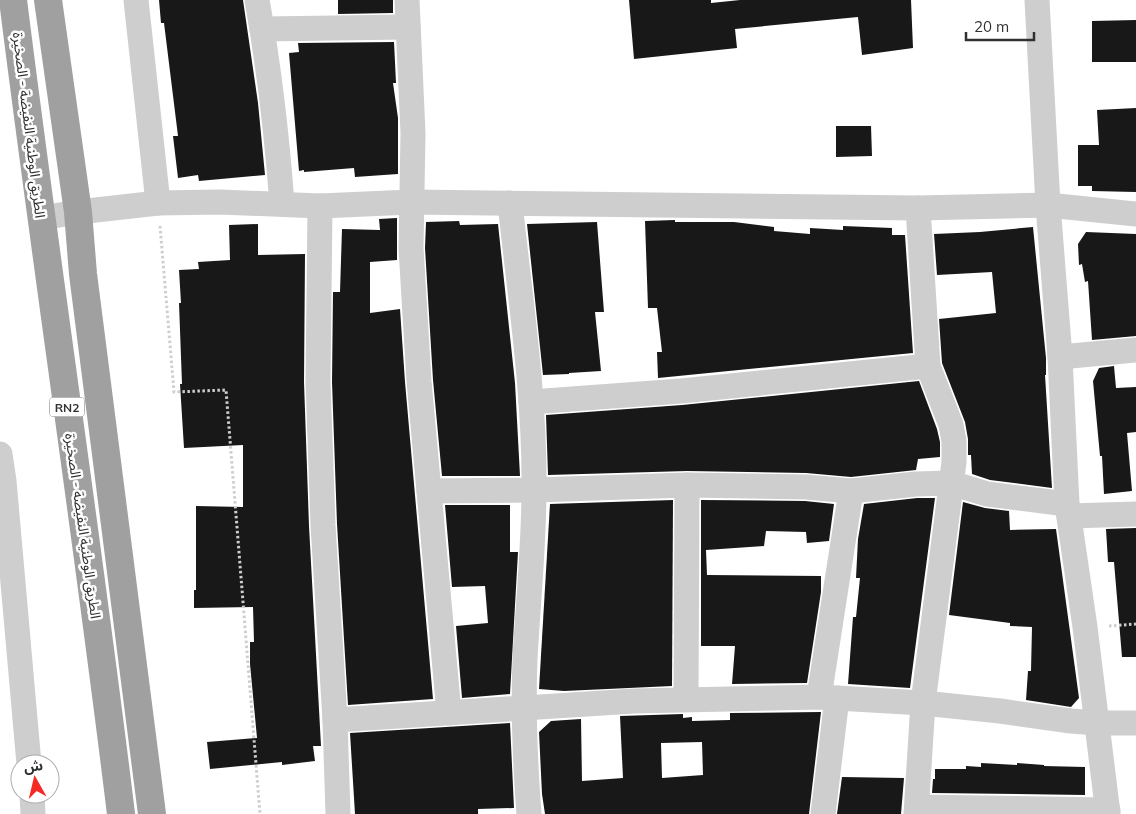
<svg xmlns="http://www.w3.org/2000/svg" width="1136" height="814" font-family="Mulish,'Noto Sans Arabic',sans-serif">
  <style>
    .building { fill: #181818; fill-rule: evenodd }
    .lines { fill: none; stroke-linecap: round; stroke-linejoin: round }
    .path { stroke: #cecece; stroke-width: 3; stroke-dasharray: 2.5 2.5; stroke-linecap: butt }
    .minor { stroke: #cecece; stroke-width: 25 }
    .trunk { stroke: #a0a0a0; stroke-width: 28 }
    .labels { text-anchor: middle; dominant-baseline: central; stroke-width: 5; stroke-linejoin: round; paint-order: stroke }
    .shield { fill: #fff; stroke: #6f6f6f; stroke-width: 1 }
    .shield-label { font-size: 12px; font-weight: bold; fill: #313131 }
    .street-label { font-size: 14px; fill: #313131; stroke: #fff }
  </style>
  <rect width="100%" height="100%" fill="#fff"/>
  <!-- building -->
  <g class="building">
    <path d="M159,0H243L258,103L265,175L199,181L198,175L178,178L173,136H178L164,23H161Z"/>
    <path d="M338,0H393V13L338,14Z"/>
    <path d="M629,0H711V3L740,0H911L913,48L862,55L858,17L735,29L737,48L634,59Z"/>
    <path d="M1136,20V62H1092V21Z"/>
    <path d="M394,42L396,83H393L398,118V174L355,177L354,168L304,172V170L299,171L289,53L299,52L298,43Z"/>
    <path d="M1136,108V192L1092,191V186H1078V145H1099L1097,110Z"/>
    <path d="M836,126H871L872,156L836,157Z"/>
    <path d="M397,218V260L370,262V313L400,309L405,382L433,699L348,705L337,524L332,382L333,292H340L342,229L380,230L379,219Z"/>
    <path d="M675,220V222H734L774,227V231L810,234V228L843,230V226L892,228V235H905L913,353L658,378L657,352H662L657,308H648L645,221Z"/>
    <path d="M459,221L460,225L498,224L515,383L520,476H442L433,380L425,248L426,222Z"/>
    <path d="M597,222L604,312H595L601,371L569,373V374L543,375L527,224Z"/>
    <path d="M258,224V255L305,254L304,382L309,526L321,746H313L315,761L282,765V762L210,769L207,742L257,738L250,664V642H254L253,607L194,608V590H196V506L243,507V445L184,448L180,384H182L179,303H181L179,270L199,269L198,262L230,260L229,225Z"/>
    <path d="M1033,227L1046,358V375H1045L1052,488L990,480L972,474L971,455H968V439L965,422L942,363L939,319L996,313L992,272L937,275L934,234L980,232Z"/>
    <path d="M1086,232L1136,234V336L1092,340L1088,281L1085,282L1082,264L1079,265L1078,244Z"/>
    <path d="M1114,366L1116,388L1136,387V432L1127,433L1132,491L1104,494L1102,456H1100L1093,381L1099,368Z"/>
    <path d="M919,381L937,429L940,442V457L918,459L916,470L851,477L806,473L687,471L548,475L546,415L682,405Z"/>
    <path d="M917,498H935L910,688L848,684L853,617H856L860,578H856L858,539L864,504Z"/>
    <path d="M673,500L672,686L564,691L539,689L550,504Z"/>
    <path d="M701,500L805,501L834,504L829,541L807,543L806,532L766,531L764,546L706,550L707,575L821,576V592L807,683L732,684L735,646H701Z"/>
    <path d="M963,502L985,508L1009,511L1010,530L1056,529L1079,698L1071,707L1026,700L1028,671H1031L1032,627L1010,626V623L949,615Z"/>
    <path d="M445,505H510V552H518L510,694L462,698L456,626L488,623L485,586L452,587Z"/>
    <path d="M1136,528V657H1122L1114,562H1108L1106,529Z"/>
    <path d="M821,712L809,814H545L542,794L539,732L551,721L581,719L582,781L623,778L620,716L683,714V718L692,717V721L730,720V713ZM702,742L703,775L662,778L661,743Z"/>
    <path d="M510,723L514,808L478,809V814H355L350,733Z"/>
    <path d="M981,763L1017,765V763L1044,765V766L1085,767V795L932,793L933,779H935V769H966V766L981,767Z"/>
    <path d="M842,777L904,778L901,814H837Z"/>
  </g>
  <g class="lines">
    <!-- path -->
    <g class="path">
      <path d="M160,226L174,392L226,390L260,814"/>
      <path d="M1109,626L1136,624"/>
    </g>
    <!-- minor -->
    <g class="minor">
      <path d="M136,0L158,203"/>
      <path d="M257,0C269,67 277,136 282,204"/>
      <path d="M407,0L413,133L411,248L419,381L449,713"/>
      <path d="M1037,0L1048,205L1060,357L1067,504L1085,627L1108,814"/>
      <path d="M262,29L408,27"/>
      <path d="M510,203C520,297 535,395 534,489C534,546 528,603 525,659C523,711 525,762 529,814"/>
      <path d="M320,206L318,382L323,525L335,720L338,814"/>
      <path d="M41,218L78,212L158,203L220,202L320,206L411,202L918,208L1048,205L1136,214"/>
      <path d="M1060,357L1136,350"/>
      <path d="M531,402L681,391L928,366"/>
      <path d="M0,454L4,481L29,764"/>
      <path d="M429,491L534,490L687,485L806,487L851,491L916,484L951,483L987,494L1067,504"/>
      <path d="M1069,516L1136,514"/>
      <path d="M819,697L851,491"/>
      <path d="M686,699L687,485"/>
      <path d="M335,720L634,701L819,697L923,703L1000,711L1071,721L1097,723H1136"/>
      <path d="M32,794L33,814"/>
      <path d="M917,807L1108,810"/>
      <path d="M823,814L837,698"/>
      <path d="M916,814L923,703L954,462V441L951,425L928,366L918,208"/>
    </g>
    <!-- trunk -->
    <g class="trunk">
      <path d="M13,0C47,272 88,542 121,814"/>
      <path d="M48,0L78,212L83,274L152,814"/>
    </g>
  </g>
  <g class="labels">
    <!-- shield labels -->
    <rect class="shield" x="49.5" y="397.5" width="35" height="19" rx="4"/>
    <g class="shield-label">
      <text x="67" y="407">RN2</text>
    </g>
    <!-- street labels -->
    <g class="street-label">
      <text transform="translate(29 125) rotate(83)">الطريق الوطنية النفيضة - الصخيرة</text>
      <text transform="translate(83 526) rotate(82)">الطريق الوطنية النفيضة - الصخيرة</text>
    </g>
  </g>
  <!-- north arrow -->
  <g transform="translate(35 779) rotate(352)"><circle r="24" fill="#ffffff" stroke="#adadad"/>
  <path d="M0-4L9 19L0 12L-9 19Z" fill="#f62a24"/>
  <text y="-8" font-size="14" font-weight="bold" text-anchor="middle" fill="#313131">ش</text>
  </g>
  <!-- scale -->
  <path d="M966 32v8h68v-8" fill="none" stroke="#313131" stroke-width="2.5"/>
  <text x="974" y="32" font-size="15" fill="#313131" stroke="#ffffff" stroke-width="4" paint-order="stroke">20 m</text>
</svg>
